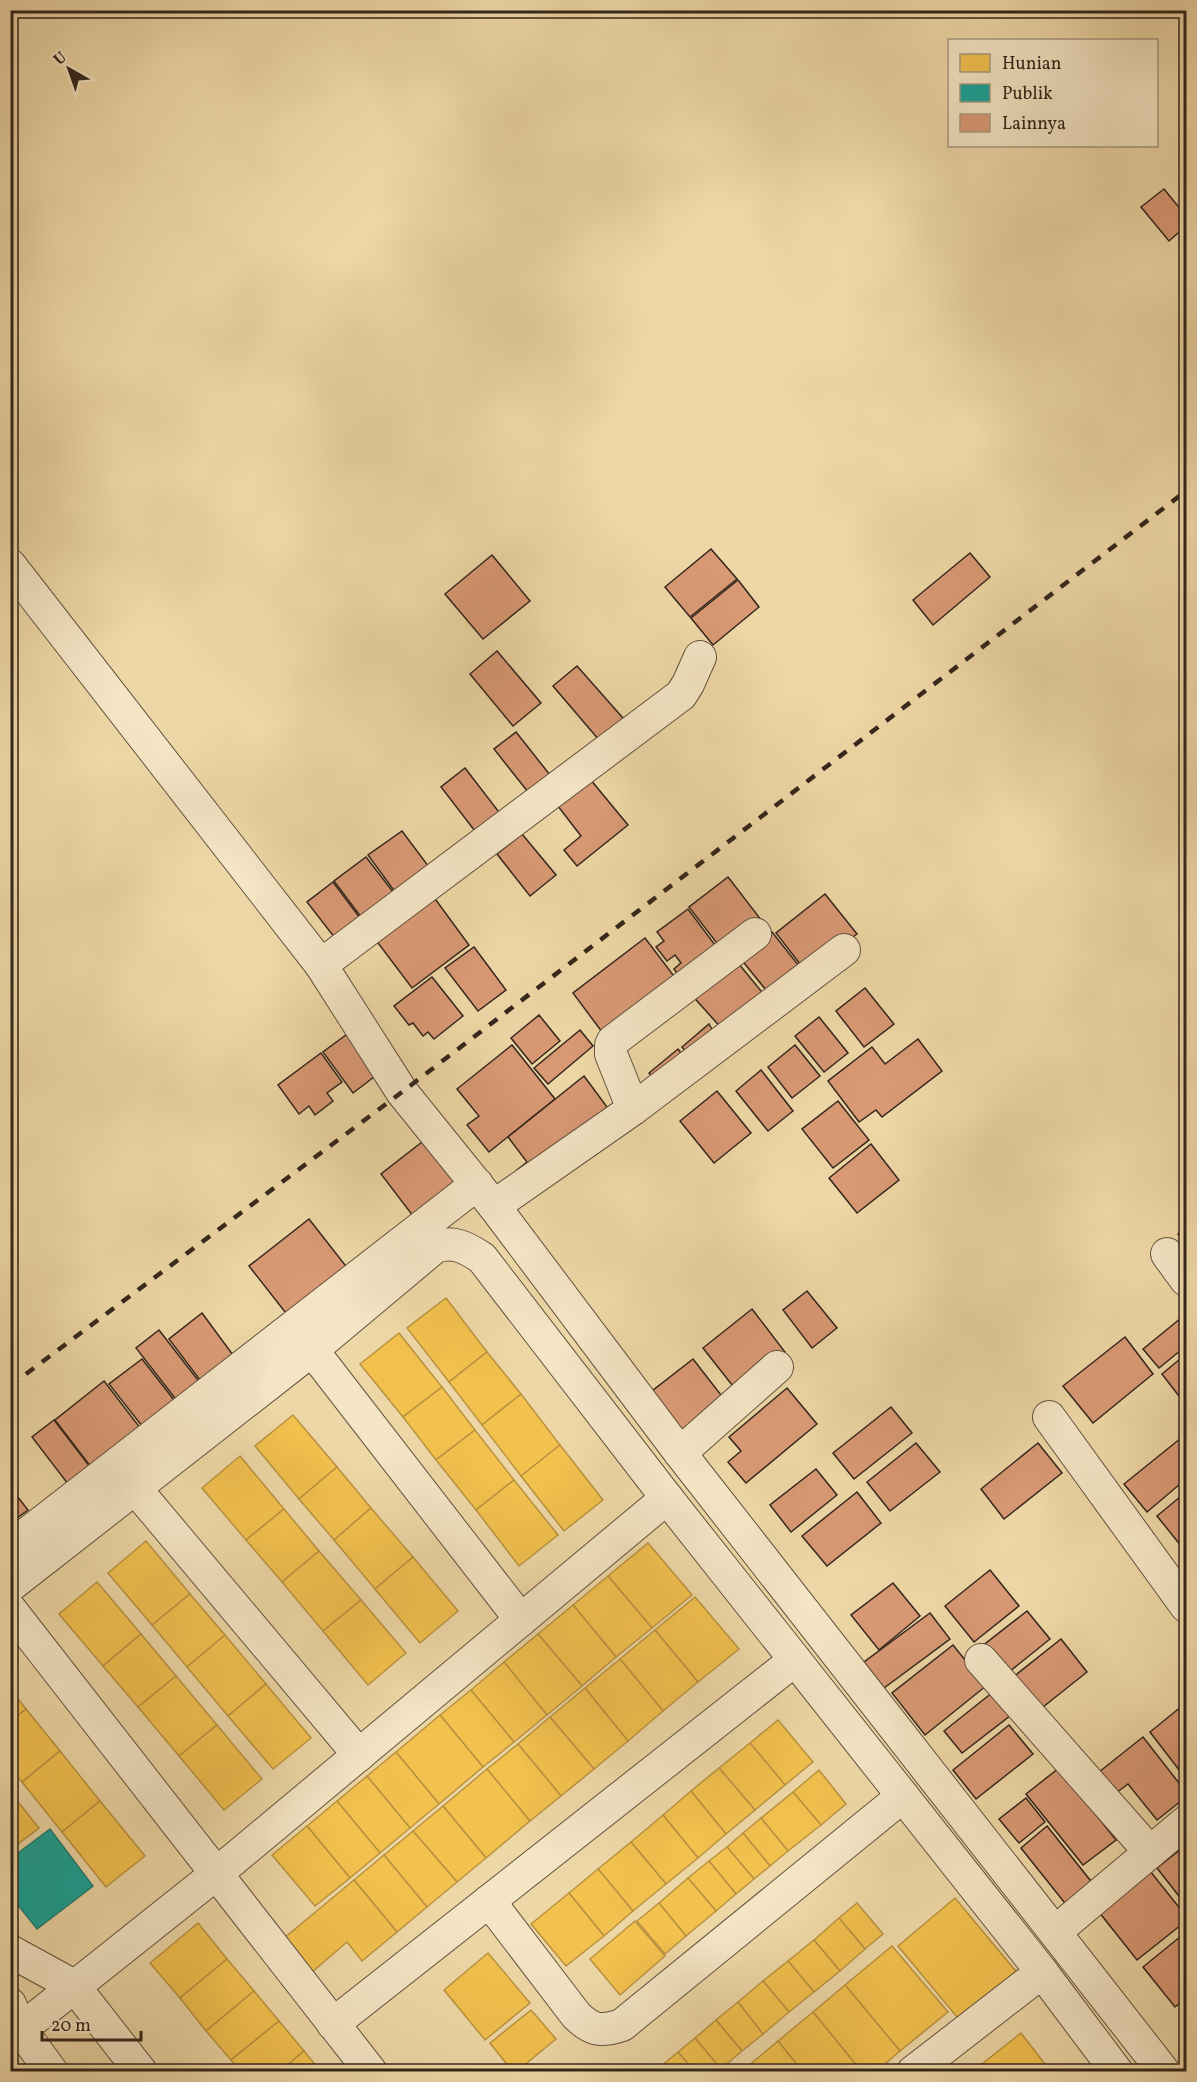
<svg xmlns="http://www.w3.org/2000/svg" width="1197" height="2082" font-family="Vollkorn,serif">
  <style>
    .homes { fill: #f2c14e; stroke: #b9923f; stroke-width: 1.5 }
    .public { fill: #17a398; stroke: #1f7e72; stroke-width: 1.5 }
    .building { fill: #d99975; stroke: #33261b; stroke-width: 1.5 }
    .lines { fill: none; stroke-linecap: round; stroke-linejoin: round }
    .minor-casing { stroke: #62523e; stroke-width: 34 }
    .minor { stroke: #f4e5c5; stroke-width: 32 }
    .rail { stroke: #33261b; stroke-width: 4.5; stroke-dasharray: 10 10; stroke-linecap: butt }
  </style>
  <rect width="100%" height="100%" fill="#eed7a6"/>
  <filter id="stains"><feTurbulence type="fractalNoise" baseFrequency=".00333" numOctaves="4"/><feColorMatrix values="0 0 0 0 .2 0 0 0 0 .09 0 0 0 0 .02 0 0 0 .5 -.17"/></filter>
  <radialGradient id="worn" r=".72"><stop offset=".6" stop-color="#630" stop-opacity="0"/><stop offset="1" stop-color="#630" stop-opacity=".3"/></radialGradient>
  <!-- homes -->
  <g class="homes">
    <path d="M446,1298L487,1352L449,1382L407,1328Z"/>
    <path d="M399,1333L442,1387L403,1417L360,1364Z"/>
    <path d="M487,1352L521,1394L482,1425L449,1382Z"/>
    <path d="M442,1387L475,1430L436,1460L403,1417Z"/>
    <path d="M521,1394L560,1445L521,1476L482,1425Z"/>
    <path d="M293,1415L337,1467L299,1499L255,1446Z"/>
    <path d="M475,1430L514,1480L476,1510L436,1460Z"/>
    <path d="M560,1445L603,1500L564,1531L521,1476Z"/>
    <path d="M240,1456L284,1509L246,1540L202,1488Z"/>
    <path d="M337,1467L371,1508L334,1540L299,1499Z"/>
    <path d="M514,1480L558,1535L519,1566L476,1510Z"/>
    <path d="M371,1508L413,1557L375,1589L334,1540Z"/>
    <path d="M284,1509L319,1551L282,1582L246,1540Z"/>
    <path d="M146,1541L190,1594L152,1625L108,1573Z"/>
    <path d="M648,1543L692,1595L652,1628L608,1576Z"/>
    <path d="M319,1551L361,1600L323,1631L282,1582Z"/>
    <path d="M413,1557L458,1611L420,1643L375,1589Z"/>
    <path d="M608,1576L652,1628L616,1657L573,1605Z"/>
    <path d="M97,1582L141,1634L103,1666L59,1614Z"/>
    <path d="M190,1594L225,1635L187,1667L152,1625Z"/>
    <path d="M695,1597L739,1649L698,1682L655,1630Z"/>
    <path d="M361,1600L406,1653L368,1685L323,1631Z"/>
    <path d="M573,1605L616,1657L582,1686L538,1634Z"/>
    <path d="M655,1630L698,1682L663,1711L620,1659Z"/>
    <path d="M141,1634L176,1676L138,1707L103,1666Z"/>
    <path d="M538,1634L582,1686L547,1715L504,1662Z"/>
    <path d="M225,1635L266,1684L228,1716L187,1667Z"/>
    <path d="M620,1659L663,1711L628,1741L585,1688Z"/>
    <path d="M504,1662L547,1715L514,1742L471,1690Z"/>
    <path d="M176,1676L217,1725L179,1756L138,1707Z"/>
    <path d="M266,1684L311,1738L273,1769L228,1716Z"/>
    <path d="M585,1688L628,1741L594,1769L550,1717Z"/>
    <path d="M10,1689L26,1709L10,1722Z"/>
    <path d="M471,1690L514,1742L483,1767L440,1715Z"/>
    <path d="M26,1709L60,1751L22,1782L10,1768V1722Z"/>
    <path d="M440,1715L483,1767L439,1804L396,1752Z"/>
    <path d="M550,1717L594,1769L561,1796L518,1744Z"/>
    <path d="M778,1720L813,1762L785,1785L750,1743Z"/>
    <path d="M217,1725L262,1779L224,1810L179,1756Z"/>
    <path d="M750,1743L785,1785L755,1810L719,1768Z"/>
    <path d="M518,1744L561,1796L530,1821L487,1769Z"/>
    <path d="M60,1751L100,1801L62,1832L22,1782Z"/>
    <path d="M396,1752L439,1804L410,1828L367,1776Z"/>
    <path d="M719,1768L755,1810L726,1834L691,1791Z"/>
    <path d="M487,1769L530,1821L486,1858L443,1806Z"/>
    <path d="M819,1770L846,1804L821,1825L793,1792Z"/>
    <path d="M367,1776L410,1828L380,1853L337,1801Z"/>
    <path d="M691,1791L726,1834L698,1858L663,1815Z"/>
    <path d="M793,1792L821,1825L788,1851L761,1818Z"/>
    <path d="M11,1793L39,1828L10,1850V1794Z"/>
    <path d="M100,1801L145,1856L106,1887L62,1832Z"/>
    <path d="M337,1801L380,1853L350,1878L307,1826Z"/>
    <path d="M443,1806L486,1858L457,1882L413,1831Z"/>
    <path d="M663,1815L698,1858L666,1884L631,1842Z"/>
    <path d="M761,1818L788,1851L770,1866L743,1833Z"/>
    <path d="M307,1826L350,1878L315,1906L272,1855Z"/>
    <path d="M413,1831L457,1882L427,1907L384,1855Z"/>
    <path d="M743,1833L770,1866L754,1879L727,1847Z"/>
    <path d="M631,1842L666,1884L633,1911L598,1869Z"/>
    <path d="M727,1847L754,1879L736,1894L709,1861Z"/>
    <path d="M384,1855L427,1907L397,1932L354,1880Z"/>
    <path d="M709,1861L736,1894L716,1911L688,1878Z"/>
    <path d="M598,1869L633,1911L604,1936L569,1893Z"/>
    <path d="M688,1878L716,1911L686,1936L659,1903Z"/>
    <path d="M354,1880L397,1932L362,1961L347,1942L311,1973L283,1939Z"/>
    <path d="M569,1893L604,1936L566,1966L531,1924Z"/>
    <path d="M955,1898L1019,1975L962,2023L898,1946Z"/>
    <path d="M659,1903L686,1936L665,1954L637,1921Z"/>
    <path d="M857,1903L883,1934L865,1949L839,1918Z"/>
    <path d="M839,1918L865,1949L840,1971L814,1940Z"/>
    <path d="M635,1921L665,1956L620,1995L590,1959Z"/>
    <path d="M198,1923L227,1959L180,1998L150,1963Z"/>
    <path d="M814,1940L840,1971L814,1992L788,1961Z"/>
    <path d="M892,1946L948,2012L900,2051L845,1985Z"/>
    <path d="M488,1953L530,2003L485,2040L444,1990Z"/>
    <path d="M227,1959L254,1991L206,2031L180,1998Z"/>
    <path d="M788,1961L814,1992L789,2012L763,1981Z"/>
    <path d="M763,1981L789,2012L763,2034L738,2002Z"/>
    <path d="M845,1985L900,2051L876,2072H862L813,2012Z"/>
    <path d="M254,1991L279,2021L231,2060L206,2031Z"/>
    <path d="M738,2002L763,2034L742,2051L716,2020Z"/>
    <path d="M531,2010L556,2039L516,2072H513L490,2043Z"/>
    <path d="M813,2012L862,2072H803L778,2041Z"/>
    <path d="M716,2020L742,2051L721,2069L695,2038Z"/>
    <path d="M279,2021L304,2051L279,2072H240L231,2060Z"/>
    <path d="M1021,2033L1051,2072H979L977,2068Z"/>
    <path d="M695,2038L721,2069L718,2072H695L678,2052Z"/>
    <path d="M778,2041L803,2072H741Z"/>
    <path d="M304,2051L321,2072H279Z"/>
    <path d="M678,2052L695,2072H664L660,2067Z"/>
  </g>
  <!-- public -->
  <path class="public" d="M50,1829L93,1886L37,1929L10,1895V1859Z"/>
  <!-- building -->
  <g class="building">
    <path d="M1164,189L1186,216V226L1169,241L1141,207Z"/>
    <path d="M711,549L737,579L690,617L665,587Z"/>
    <path d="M970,553L990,577L933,625L913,600Z"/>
    <path d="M492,555L530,601L483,639L445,594Z"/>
    <path d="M738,580L759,607L713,645L691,618Z"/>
    <path d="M497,651L541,703L513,726L470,674Z"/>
    <path d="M577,666L630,726L605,747L553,686Z"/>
    <path d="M516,732L554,780L532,797L494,749Z"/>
    <path d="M465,768L502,816L478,835L441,787Z"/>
    <path d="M590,779L628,825L577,866L564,850L581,836L557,805Z"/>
    <path d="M402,831L432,871L398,896L368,855Z"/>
    <path d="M522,834L556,875L530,896L497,854Z"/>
    <path d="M366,857L397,897L364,921L334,881Z"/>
    <path d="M728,877L762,921L723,951L689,907Z"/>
    <path d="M333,882L363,922L338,942L307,902Z"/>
    <path d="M825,894L857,934L807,973L776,933Z"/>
    <path d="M433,896L469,945L412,988L375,939Z"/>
    <path d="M688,909L721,953L683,982L674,969L681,963L675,955L667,961L656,947L664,941L657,932Z"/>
    <path d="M772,932L807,976L775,1001L740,958Z"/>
    <path d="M645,938L680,984L608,1040L573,993Z"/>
    <path d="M474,947L506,990L478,1011L445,968Z"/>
    <path d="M734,958L766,997L723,1030L690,993Z"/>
    <path d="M432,977L463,1016L434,1039L428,1032L423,1036L413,1023L409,1025L394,1006Z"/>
    <path d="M865,988L894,1024L864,1047L836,1011Z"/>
    <path d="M539,1015L560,1041L532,1064L511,1038Z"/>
    <path d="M819,1017L848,1053L824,1072L795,1036Z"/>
    <path d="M709,1024L718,1040L693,1060L682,1047Z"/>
    <path d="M354,1029L383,1070L353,1093L323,1052Z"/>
    <path d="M580,1030L593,1046L548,1084L534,1068Z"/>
    <path d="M918,1039L942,1071L882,1117L876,1110L859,1122L828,1081L872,1047L885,1064Z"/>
    <path d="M512,1045L555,1099L489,1152L467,1125L479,1116L457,1089Z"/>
    <path d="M795,1045L820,1076L792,1098L768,1067Z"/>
    <path d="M678,1049L689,1064L660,1086L649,1073Z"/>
    <path d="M321,1053L342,1082L327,1093L333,1101L315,1115L309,1106L299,1114L278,1085Z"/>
    <path d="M761,1070L793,1111L768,1131L736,1091Z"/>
    <path d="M584,1076L610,1111L524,1174L517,1170L527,1162L508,1137Z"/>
    <path d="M717,1091L751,1133L714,1163L680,1121Z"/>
    <path d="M838,1101L869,1140L833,1168L802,1129Z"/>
    <path d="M422,1142L455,1183L413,1216L381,1174Z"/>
    <path d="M871,1144L899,1180L857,1213L829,1178Z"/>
    <path d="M309,1219L349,1270L289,1317L249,1266Z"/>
    <path d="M1186,1227V1245L1178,1234Z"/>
    <path d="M807,1291L837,1328L812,1348L783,1310Z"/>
    <path d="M752,1309L785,1352L736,1390L703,1348Z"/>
    <path d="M202,1313L233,1355L200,1380L169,1339Z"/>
    <path d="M1186,1314V1346L1159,1368L1143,1349Z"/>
    <path d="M159,1330L201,1384L178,1402L136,1348Z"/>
    <path d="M1125,1337L1153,1374L1093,1423L1063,1386Z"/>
    <path d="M1186,1354V1405L1162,1374Z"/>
    <path d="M142,1359L174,1400L142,1426L109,1384Z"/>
    <path d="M693,1359L728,1404L686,1435L652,1391Z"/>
    <path d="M104,1381L141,1429L91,1467L55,1420Z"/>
    <path d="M787,1388L817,1424L746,1483L728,1462L741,1451L729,1437Z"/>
    <path d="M891,1407L912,1433L854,1479L833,1453Z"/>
    <path d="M54,1420L90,1467L68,1484L32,1437Z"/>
    <path d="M1186,1434V1479L1147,1512L1124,1484Z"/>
    <path d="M916,1443L940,1472L890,1511L867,1482Z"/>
    <path d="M1038,1443L1062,1473L1004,1519L981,1489Z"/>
    <path d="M816,1469L837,1495L791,1532L770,1505Z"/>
    <path d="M10,1487L28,1510L10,1523Z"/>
    <path d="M857,1492L881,1523L827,1566L802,1536Z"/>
    <path d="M1186,1492V1552L1157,1516Z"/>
    <path d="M990,1570L1019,1606L974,1642L945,1606Z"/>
    <path d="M893,1583L920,1616L879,1650L851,1615Z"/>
    <path d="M1027,1611L1050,1639L1004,1676L981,1647Z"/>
    <path d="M930,1613L950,1639L884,1688L864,1662Z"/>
    <path d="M1061,1639L1087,1672L1038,1711L1012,1678Z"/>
    <path d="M953,1645L986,1686L925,1735L892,1693Z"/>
    <path d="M993,1692L1011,1715L962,1753L944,1731Z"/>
    <path d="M1182,1706L1186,1712V1779L1150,1732Z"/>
    <path d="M1009,1725L1033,1754L976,1799L953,1770Z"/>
    <path d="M1143,1737L1186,1792V1797L1157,1820L1128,1784L1116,1793L1099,1772Z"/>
    <path d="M1059,1768L1116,1840L1083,1865L1026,1794Z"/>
    <path d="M1026,1798L1045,1822L1019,1843L999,1819Z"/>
    <path d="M1047,1826L1094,1885L1068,1907L1021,1848Z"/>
    <path d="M1181,1849L1186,1856V1905L1157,1868Z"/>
    <path d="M1150,1871L1186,1916V1921L1137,1960L1099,1912Z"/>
    <path d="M1186,1932V1998L1175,2007L1143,1967Z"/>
  </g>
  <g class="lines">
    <defs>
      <g id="minor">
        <path d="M10,565L321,965L402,1092L494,1206L680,1453L1164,2072"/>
        <path d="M321,965L681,695L688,684L700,657"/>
        <path d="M633,1109L611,1054V1045L613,1041L755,934"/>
        <path d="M494,1206L633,1109L844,950"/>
        <path d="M1167,1254L1186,1280"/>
        <path d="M312,1350L521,1620"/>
        <path d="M1049,1417L1186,1606"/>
        <path d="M680,1453L777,1367"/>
        <path d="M134,1487L359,1755"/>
        <path d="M10,1547L477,1184"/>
        <path d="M10,1586L312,1350L435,1247C453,1240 467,1248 482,1258L667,1498L1042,1972L1117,2072"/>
        <path d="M10,1609L371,2072"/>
        <path d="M981,1660L1150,1852"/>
        <path d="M489,1901L576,2015C592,2031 601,2032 622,2025L903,1796"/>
        <path d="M1055,1932L1186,1822"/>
        <path d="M10,1951L74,1986L141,2072"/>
        <path d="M10,2004L21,2030L52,2072"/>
        <path d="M333,2024L795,1660"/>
        <path d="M10,2038L216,1874L667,1498"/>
        <path d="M913,2072L1042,1972"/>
      </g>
    </defs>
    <!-- minor casing -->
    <use href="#minor" class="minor-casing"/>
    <!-- minor -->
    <use href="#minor" class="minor"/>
    <!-- rail -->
    <path class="rail" d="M10,1386L402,1092L1186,491"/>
  </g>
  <!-- margin -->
  <rect width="1197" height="2082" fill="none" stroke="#eed7a6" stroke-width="36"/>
  <rect x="12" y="12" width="1173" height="2058" fill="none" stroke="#33261b" stroke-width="3"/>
  <rect x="18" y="18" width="1161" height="2046" fill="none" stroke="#33261b" stroke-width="1.5"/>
  <!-- legend -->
  <rect x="948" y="39" width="210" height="108" fill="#f4e5c5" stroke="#a79981" stroke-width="1.5"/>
  <rect x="960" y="54" width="30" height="18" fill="#f2c14e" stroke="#a79981" stroke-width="1.5"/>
  <text x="1002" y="69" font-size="18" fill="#33261b">Hunian</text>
  <rect x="960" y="84" width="30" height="18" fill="#17a398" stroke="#a79981" stroke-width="1.5"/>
  <text x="1002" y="99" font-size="18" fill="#33261b">Publik</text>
  <rect x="960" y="114" width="30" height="18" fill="#d99975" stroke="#a79981" stroke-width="1.5"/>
  <text x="1002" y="129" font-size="18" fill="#33261b">Lainnya</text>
  <!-- north arrow -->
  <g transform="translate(69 69) rotate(320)" stroke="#f4e5c5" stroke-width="4.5" paint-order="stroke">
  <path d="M0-4.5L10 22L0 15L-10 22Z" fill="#33261b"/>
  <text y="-9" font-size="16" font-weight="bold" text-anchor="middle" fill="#33261b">U</text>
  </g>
  <!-- scale -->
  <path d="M42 2031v9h99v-9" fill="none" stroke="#33261b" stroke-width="3"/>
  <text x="51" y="2031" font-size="18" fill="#33261b" stroke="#f4e5c5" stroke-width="4.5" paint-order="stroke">20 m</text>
  <rect width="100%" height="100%" filter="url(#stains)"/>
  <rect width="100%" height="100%" fill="url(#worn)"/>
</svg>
